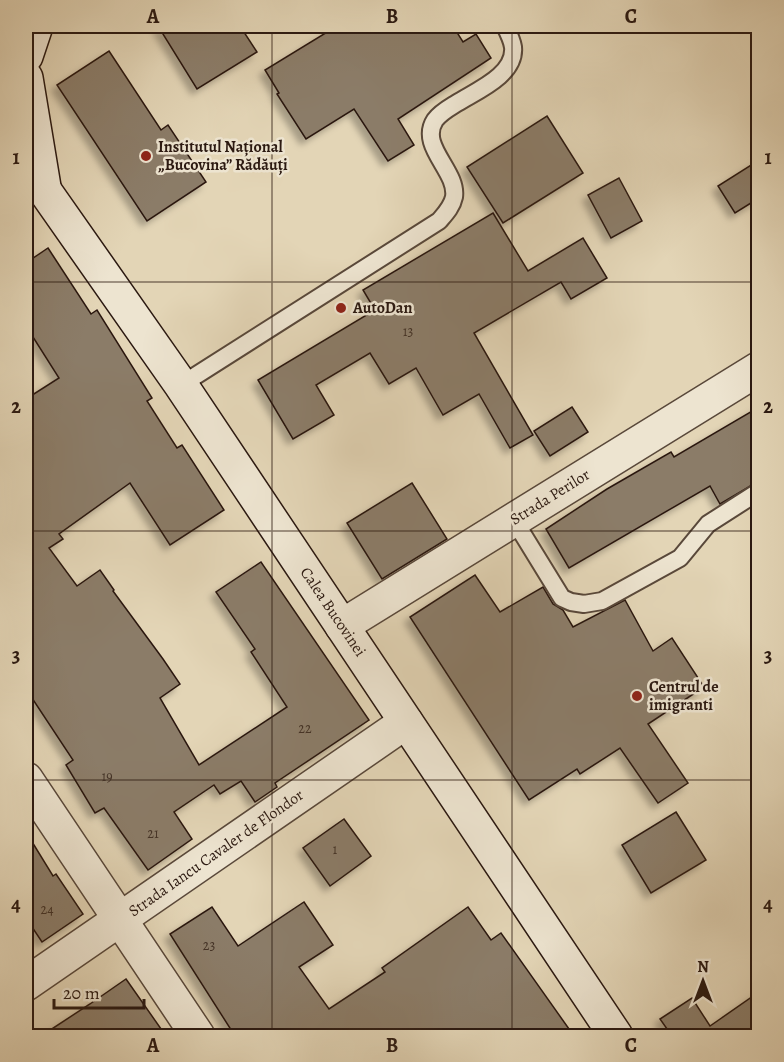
<svg xmlns="http://www.w3.org/2000/svg" width="784" height="1062" font-family="Alegreya,serif">
  <style>
    .building { fill: #8b7b67; stroke: #2b1911; stroke-width: 1.5; filter: url(#shadow) }
    .lines { fill: none; stroke-linecap: round; stroke-linejoin: round }
    .lane-casing { stroke: #59483a; stroke-width: 20 }
    .street-casing { stroke: #59483a; stroke-width: 36 }
    .secondary-casing { stroke: #2b1911; stroke-width: 36 }
    .lane { stroke: #ede4d0; stroke-width: 16 }
    .street { stroke: #ede4d0; stroke-width: 33 }
    .secondary { stroke: #ede4d0; stroke-width: 33 }
    .grid { fill: none; stroke: #2b1911; stroke-width: 1.5; stroke-opacity: 0.55 }
    .poi-dot { fill: #8f2418; stroke: #ede4d0; stroke-width: 2 }
    .labels { text-anchor: middle; dominant-baseline: central; stroke-width: 5; stroke-linejoin: round; paint-order: stroke }
    .number-label { font-size: 14px; fill: #433226 }
    .poi-label { font-size: 16px; font-weight: bold; fill: #2b1911; stroke: #ede4d0; text-anchor: start }
    .street-label { font-size: 16px; fill: #2b1911; stroke: #ede4d0 }
    .neatline { fill: none; stroke: #2b1911; stroke-width: 2 }
    .grid-label { font-size: 20px; text-anchor: middle; font-weight: bold; fill: #2b1911 }
  </style>
  <defs>
    <filter id="shadow"><feDropShadow dx="-5.5" dy="5.5" stdDeviation="3" flood-color="#0004"/></filter>
  </defs>
  <rect width="100%" height="100%" fill="#e3d5b6"/>
  <filter id="stains"><feTurbulence type="fractalNoise" baseFrequency=".00333" numOctaves="4"/><feColorMatrix values="0 0 0 0 .2 0 0 0 0 .09 0 0 0 0 .02 0 0 0 .5 -.17"/></filter>
  <radialGradient id="worn" r=".72"><stop offset=".6" stop-color="#630" stop-opacity="0"/><stop offset="1" stop-color="#630" stop-opacity=".3"/></radialGradient>
  <!-- building -->
  <g class="building">
    <path d="M158,26H240L257,52L197,89Z"/>
    <path d="M337,26H453L463,42L476,34L491,58L398,119L414,145L388,161L354,109L306,139L277,94L279,93L265,70Z"/>
    <path d="M109,51L161,130L168,125L206,182L147,221L57,85Z"/>
    <path d="M547,116L583,173L503,223L467,167Z"/>
    <path d="M759,160V198L735,213L718,186Z"/>
    <path d="M619,178L642,221L611,238L588,195Z"/>
    <path d="M493,213L528,271L583,238L607,278L571,299L561,282L474,333L533,435L510,448L479,394L443,415L416,368L389,384L370,353L316,385L334,415L293,439L258,380L375,310L363,290Z"/>
    <path d="M48,248L91,314L97,310L152,398L147,401L177,448L182,445L224,510L170,545L130,483L59,534L63,539L49,548L77,586L100,570L114,590L113,591L163,659L180,684L160,698L199,765L287,707L251,652L255,649L216,592L261,562L369,720L275,783L277,787L255,802L241,781L220,794L214,785L174,812L192,839L148,870L104,808L95,813L66,765L73,760L26,689V399L59,378L26,326V263Z"/>
    <path d="M572,407L588,432L550,456L534,431Z"/>
    <path d="M759,407V481L720,504L710,486L569,568L546,529L607,489L671,452L674,457Z"/>
    <path d="M412,483L447,539L382,579L347,523Z"/>
    <path d="M475,575L500,612L543,587L553,604L563,610L573,627L625,600L653,651L672,638L704,687L648,724L688,783L658,803L620,748L580,774L577,769L529,800L410,617Z"/>
    <path d="M676,812L706,860L651,893L622,845Z"/>
    <path d="M344,819L371,856L330,886L303,848Z"/>
    <path d="M26,832L53,876L56,874L83,914L42,942L26,918Z"/>
    <path d="M304,902L333,945L299,967L329,1009L385,972L382,968L468,907L491,940L501,933L574,1036H235L170,934L212,907L238,946Z"/>
    <path d="M126,979L166,1036H41L90,1004Z"/>
    <path d="M759,992V1036H672L660,1019L692,998L710,1026Z"/>
  </g>
  <g class="lines">
    <defs>
      <g id="lane">
        <path d="M181,385L439,221C445,214 452,207 454,197C458,171 418,146 435,120C441,112 449,108 457,103C476,91 516,75 513,47C512,40 508,32 505,26"/>
        <path d="M514,520L562,598L571,602L584,604L602,601L680,558L708,524L758,492"/>
      </g>
      <g id="street">
        <path d="M342,626L758,369"/>
        <path d="M26,779L198,1036"/>
        <path d="M26,984L406,722"/>
      </g>
      <g id="secondary">
        <path d="M26,56L36,26"/>
        <path d="M26,78L44,187"/>
        <path d="M26,164L181,385L616,1036"/>
      </g>
    </defs>
    <!-- lane casing -->
    <use href="#lane" class="lane-casing"/>
    <!-- street casing -->
    <use href="#street" class="street-casing"/>
    <!-- secondary casing -->
    <use href="#secondary" class="secondary-casing"/>
    <!-- lane -->
    <use href="#lane" class="lane"/>
    <!-- street -->
    <use href="#street" class="street"/>
    <!-- secondary -->
    <use href="#secondary" class="secondary"/>
  </g>
  <!-- grid -->
  <path class="grid" d="M272,26V1036M512,26V1036M26,282H758M26,531H758M26,780H758"/>
  <!-- markers -->
  <g class="poi-dot">
    <circle cx="146" cy="156" r="6"/>
    <circle cx="341" cy="308" r="6"/>
    <circle cx="637" cy="696" r="6"/>
  </g>
  <g class="labels">
    <!-- number labels -->
    <g class="number-label">
      <text x="408" y="331">13</text>
      <text x="305" y="728">22</text>
      <text x="107" y="776">19</text>
      <text x="153" y="833">21</text>
      <text x="335" y="849">1</text>
      <text x="47" y="909">24</text>
      <text x="209" y="945">23</text>
    </g>
    <!-- poi labels -->
    <g class="poi-label">
      <text x="158" y="147">Institutul Național<tspan x="158" dy="18">„Bucovina” Rădăuți</tspan></text>
      <text x="353" y="308">AutoDan</text>
      <text x="649" y="687">Centrul de<tspan x="649" dy="18">imigranti</tspan></text>
    </g>
    <!-- street labels -->
    <g class="street-label">
      <text transform="translate(550 497) rotate(-32)">Strada Perilor</text>
      <text transform="translate(333 612) rotate(56)">Calea Bucovinei</text>
      <text transform="translate(216 853) rotate(-35)">Strada Iancu Cavaler de Flondor</text>
    </g>
  </g>
  <!-- margin -->
  <rect width="784" height="1062" fill="none" stroke="#e3d5b6" stroke-width="66"/>
  <!-- north arrow -->
  <g transform="translate(703 981)" stroke="#ede4d0" stroke-width="4.5" paint-order="stroke">
  <path d="M0-4.5L10 22L0 15L-10 22Z" fill="#2b1911"/>
  <text y="-9" font-size="16" font-weight="bold" text-anchor="middle" fill="#2b1911">N</text>
  </g>
  <!-- scale -->
  <path d="M54 999v9h90v-9" fill="none" stroke="#2b1911" stroke-width="3"/>
  <text x="63" y="999" font-size="18" fill="#2b1911" stroke="#ede4d0" stroke-width="4.5" paint-order="stroke">20 m</text>
  <rect x="33" y="33" width="718" height="996" class="neatline"/>
  <g class="grid-label">
    <text x="153" y="23">A</text>
    <text x="392" y="23">B</text>
    <text x="631" y="23">C</text>
    <text x="16" y="164">1</text>
    <text x="768" y="164">1</text>
    <text x="16" y="413">2</text>
    <text x="768" y="413">2</text>
    <text x="16" y="662">3</text>
    <text x="768" y="662">3</text>
    <text x="16" y="911">4</text>
    <text x="768" y="911">4</text>
    <text x="153" y="1052">A</text>
    <text x="392" y="1052">B</text>
    <text x="631" y="1052">C</text>
  </g>
  <rect width="100%" height="100%" filter="url(#stains)"/>
  <rect width="100%" height="100%" fill="url(#worn)"/>
</svg>
